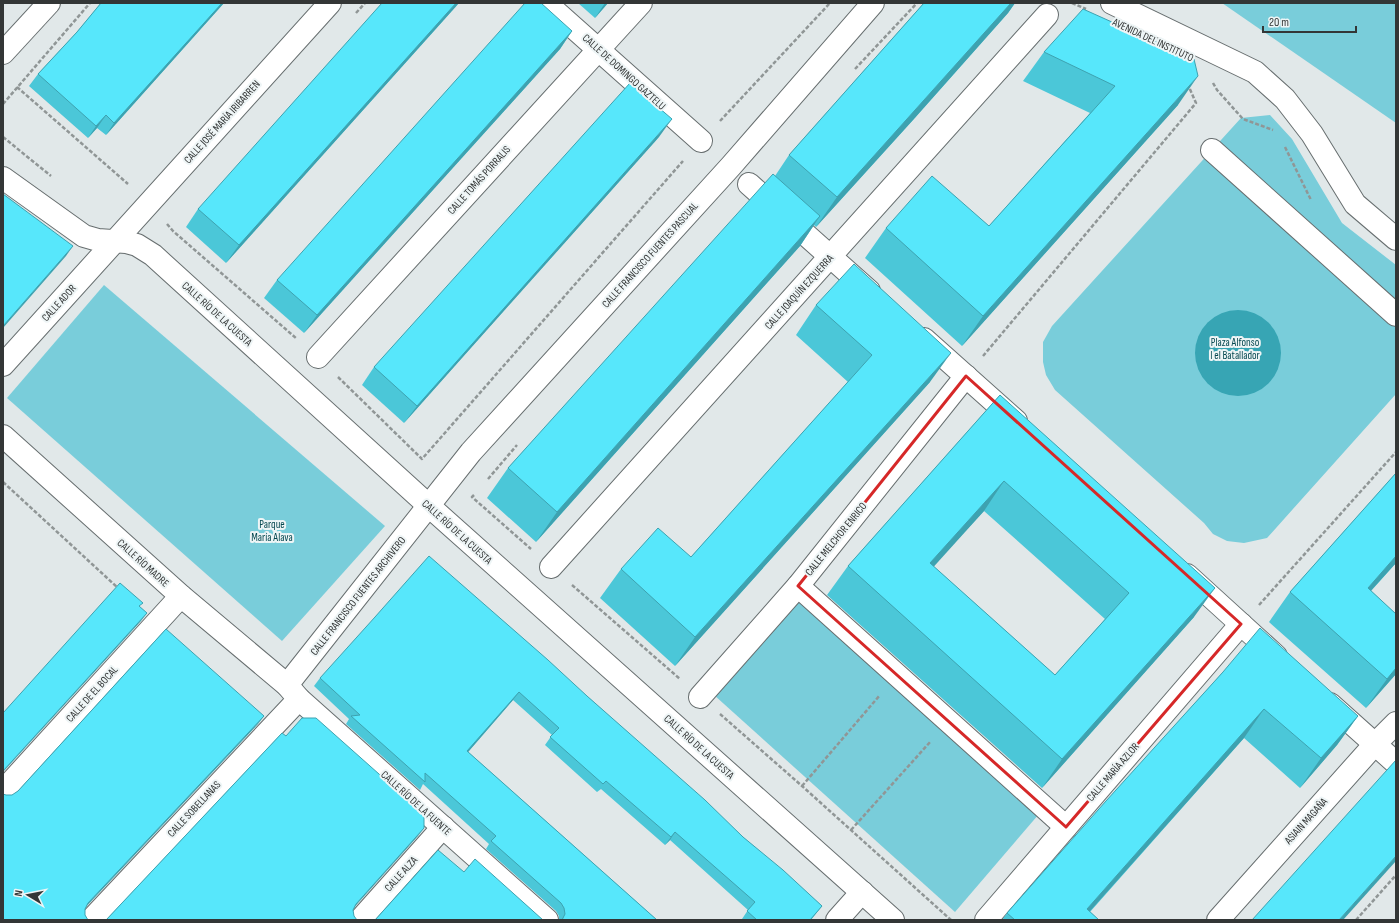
<svg xmlns="http://www.w3.org/2000/svg" width="1399" height="923" font-family="'Sofia Sans Condensed',sans-serif">
  <style>
    .green { fill: #79cdda }
    .water { fill: #37a5b4 }
    .lines { fill: none; stroke-linecap: round; stroke-linejoin: round }
    .pedestrian-casing { stroke: #676e6f; stroke-width: 24 }
    .minor-casing { stroke: #676e6f; stroke-width: 24 }
    .tertiary-casing { stroke: #676e6f; stroke-width: 24 }
    .path { stroke: #909696; stroke-width: 2.5; stroke-dasharray: 4 2; stroke-linecap: butt }
    .pedestrian { stroke: #fff; stroke-width: 22 }
    .minor { stroke: #fff; stroke-width: 22 }
    .tertiary { stroke: #fff; stroke-width: 22 }
    .wall { fill: #4bc7d8; fill-rule: evenodd }
    .shaded-wall { fill: #3da2b0 }
    .building { fill: #57e7fb; stroke: #3da2b0; fill-rule: evenodd }
    .marked { fill: none; stroke: #d62828; stroke-width: 3; stroke-linejoin: round }
    .labels { text-anchor: middle; dominant-baseline: central; stroke-width: 4; stroke-linejoin: round; paint-order: stroke }
    .street-label { font-size: 11px; fill: #333636; stroke: #eef5f6 }
    .park-label { font-size: 11px; fill: #054850; stroke: #eef5f6 }
  </style>
  <rect width="100%" height="100%" fill="#e1e8e9"/>
  <!-- green -->
  <g class="green">
    <path d="M1222,3H1396V123Z"/>
    <path d="M1270,115L1292,139L1342,223L1396,265V394L1267,538L1244,543L1227,541L1213,534L1204,523L1055,390L1046,375L1043,362V342L1052,326L1241,118Z"/>
    <path d="M104,285L385,526L282,641L7,398Z"/>
    <path d="M795,599L1039,814L955,912L714,695Z"/>
  </g>
  <!-- water -->
  <circle class="water" cx="1238" cy="353" r="43"/>
  <g class="lines">
    <defs>
      <g id="pedestrian">
        <path d="M546,3L701,141"/>
        <path d="M1212,150L1396,315"/>
        <path d="M749,184L869,291"/>
        <path d="M924,339L1016,421"/>
        <path d="M318,357L641,3"/>
        <path d="M551,567L1047,15"/>
        <path d="M1187,575L1276,656"/>
        <path d="M798,586L1066,827"/>
        <path d="M700,697L798,586L966,376"/>
        <path d="M1330,704L1396,763"/>
        <path d="M986,920L1241,624"/>
        <path d="M1218,920L1375,744L1396,723"/>
      </g>
      <g id="minor">
        <path d="M3,53L49,3"/>
        <path d="M3,178L84,236L98,240L126,242L137,245L153,255L429,506L893,920"/>
        <path d="M3,365L330,3"/>
        <path d="M3,436L181,596L287,685L299,699L547,920"/>
        <path d="M287,685L471,452L731,166L873,3"/>
        <path d="M3,791L181,596"/>
        <path d="M91,920L299,699"/>
        <path d="M360,920L443,827"/>
        <path d="M837,920L862,892"/>
      </g>
      <path id="tertiary" d="M1112,3L1255,72L1285,99L1312,134L1355,204L1396,239"/>
    </defs>
    <!-- pedestrian casing -->
    <use href="#pedestrian" class="pedestrian-casing"/>
    <!-- minor casing -->
    <use href="#minor" class="minor-casing"/>
    <!-- tertiary casing -->
    <use href="#tertiary" class="tertiary-casing"/>
    <!-- path -->
    <g class="path">
      <path d="M1072,3L1086,9"/>
      <path d="M356,13L365,3"/>
      <path d="M855,69L917,3"/>
      <path d="M1213,83L1217,90L1243,119L1273,130"/>
      <path d="M17,87L128,184"/>
      <path d="M3,104L90,3"/>
      <path d="M720,121L830,3"/>
      <path d="M3,137L51,176"/>
      <path d="M1285,147L1311,200"/>
      <path d="M167,224L173,231L297,339"/>
      <path d="M983,356L1196,103L1189,87"/>
      <path d="M338,377L422,459L683,161"/>
      <path d="M488,479L517,445"/>
      <path d="M3,482L118,588"/>
      <path d="M474,495L472,497L531,549"/>
      <path d="M572,585L680,679"/>
      <path d="M1259,605L1396,452"/>
      <path d="M720,714L802,786L951,920"/>
      <path d="M802,786L880,695"/>
      <path d="M851,830L931,741"/>
      <path d="M1356,920L1396,875"/>
    </g>
    <!-- pedestrian -->
    <use href="#pedestrian" class="pedestrian"/>
    <!-- minor -->
    <use href="#minor" class="minor"/>
    <!-- tertiary -->
    <use href="#tertiary" class="tertiary"/>
  </g>
  <!-- wall -->
  <g class="wall">
    <path d="M101,3H224L106,135L97,128L88,138L29,86L38,74L77,32Z"/>
    <path d="M459,3L226,263L186,227L198,209Z"/>
    <path d="M578,3H608L595,18Z"/>
    <path d="M924,3H1015L1008,13L913,120L816,227L814,225L800,246L536,542L487,498L508,468L775,176L789,155Z"/>
    <path d="M572,31L560,49L304,333L264,298L277,280Z"/>
    <path d="M1044,52L1178,105L962,346L865,258L886,228L989,226L1090,113L1023,81Z"/>
    <path d="M659,137L404,423L362,385L374,367Z"/>
    <path d="M816,305L930,382L675,666L600,598L621,569L691,557L848,382L796,335Z"/>
    <path d="M1000,395L1194,617L1042,788L827,595L848,566ZM984,511L1105,619L1055,675L933,566Z"/>
    <path d="M1396,473V563L1371,591L1396,614V674L1366,708L1269,622L1290,592Z"/>
    <path d="M1223,672L1358,716L1337,745L1300,788L1244,738L1090,912L1099,920H1002L1007,913Z"/>
    <path d="M320,678L587,696L743,837L822,906L811,920H743L742,919L748,910L670,840L665,845L601,789L597,792L545,745L552,735L513,700L468,752L657,920H559V916L556,911L486,849L489,844L423,784L420,790L346,724L349,719L314,686Z"/>
  </g>
  <!-- shaded-wall -->
  <g class="shaded-wall">
    <path d="M222,3H224L106,135L114,123Z"/>
    <path d="M456,3H459L226,263L239,245Z"/>
    <path d="M605,3H608L595,18Z"/>
    <path d="M1011,3H1015L1008,13L913,120L816,227L837,197Z"/>
    <path d="M572,31L560,49L304,333L317,315Z"/>
    <path d="M1198,76L1178,105L962,346L983,316Z"/>
    <path d="M106,115L97,128L88,138L96,126Z"/>
    <path d="M672,119L659,137L404,423L417,406Z"/>
    <path d="M820,216L800,246L536,542L557,512Z"/>
    <path d="M73,246L66,256L3,328V326Z"/>
    <path d="M951,353L930,382L675,666L695,637Z"/>
    <path d="M1004,481L984,511L910,593L930,563Z"/>
    <path d="M1396,556V563L1347,617L1368,588Z"/>
    <path d="M1215,588L1194,617L1042,788L1062,759Z"/>
    <path d="M147,613L141,621L3,772V771Z"/>
    <path d="M1396,668V674L1366,708L1387,679Z"/>
    <path d="M519,692L513,700L462,759L467,751Z"/>
    <path d="M1264,709L1244,738L1082,920L1087,909Z"/>
    <path d="M264,716L258,724L82,911L88,903Z"/>
    <path d="M1358,716L1337,745L1300,788L1321,758Z"/>
    <path d="M424,828L418,836L350,912L356,904Z"/>
    <path d="M675,832L670,840L665,845L671,837Z"/>
    <path d="M1396,856V861L1343,920H1339Z"/>
  </g>
  <!-- building -->
  <g class="building">
    <path d="M101,3H222L114,123L106,115L96,126L38,74L77,32Z"/>
    <path d="M382,3H456L239,245L198,209Z"/>
    <path d="M525,3H541L572,31L317,315L277,280Z"/>
    <path d="M924,3H1011L837,197L789,155Z"/>
    <path d="M1083,9L1194,59L1198,76L983,316L886,228L932,176L989,226L1115,86L1044,52Z"/>
    <path d="M630,83L672,119L417,406L374,367Z"/>
    <path d="M773,174L820,216L557,512L508,468Z"/>
    <path d="M3,194L73,246L3,326Z"/>
    <path d="M854,264L951,353L695,637L621,569L658,528L691,557L872,355L816,305Z"/>
    <path d="M1000,395L1215,588L1062,759L848,566ZM1004,481L1129,593L1055,675L930,563Z"/>
    <path d="M1396,473V556L1368,588L1396,614V668L1387,679L1290,592Z"/>
    <path d="M429,556L548,660L587,696L705,800L743,837L783,870L822,906L810,920H757L747,911L755,902L675,832L671,837L606,781L603,784L550,737L559,728L519,692L467,751L657,920H562L565,914L564,908L561,903L491,841L496,836L425,773V782L351,716L360,715L320,678L375,617Z"/>
    <path d="M120,583L143,603L139,606L147,613L3,771V713Z"/>
    <path d="M1260,628L1358,716L1321,758L1264,709L1087,909L1099,920H1015L1007,913L1106,801L1223,672Z"/>
    <path d="M166,629L264,716L88,903L85,909V915L88,920H3V794L6,795H12L18,791Z"/>
    <path d="M302,718H316L424,814V828L356,904L353,910L354,916L357,920H106L282,733L286,736Z"/>
    <path d="M1396,760V856L1339,920H1252Z"/>
    <path d="M438,850L464,872L475,859L543,920H375Z"/>
  </g>
  <!-- marked area -->
  <path class="marked" d="M966,376L1241,624L1066,827L798,586Z"/>
  <g class="labels">
    <!-- street labels -->
    <g class="street-label">
      <text transform="translate(1153 40) rotate(25)">AVENIDA DEL INSTITUTO</text>
      <text transform="translate(624 72) rotate(42)">CALLE DE DOMINGO GAZTELU</text>
      <text transform="translate(222 122) rotate(-48)">CALLE JOSÉ MARÍA IRIBARREN</text>
      <text transform="translate(479 180) rotate(-48)">CALLE TOMÁS PORRALIS</text>
      <text transform="translate(650 255) rotate(-48)">CALLE FRANCISCO FUENTES PASCUAL</text>
      <text transform="translate(799 292) rotate(-48)">CALLE JOAQUÍN EZQUERRA</text>
      <text transform="translate(59 303) rotate(-48)">CALLE ADOR</text>
      <text transform="translate(217 314) rotate(42)">CALLE RÍO DE LA CUESTA</text>
      <text transform="translate(457 532) rotate(42)">CALLE RÍO DE LA CUESTA</text>
      <text transform="translate(836 539) rotate(-51)">CALLE MELCHOR ENRICO</text>
      <text transform="translate(143 563) rotate(42)">CALLE RÍO MADRE</text>
      <text transform="translate(358 596) rotate(-52)">CALLE FRANCISCO FUENTES ARCHIVERO</text>
      <text transform="translate(92 694) rotate(-48)">CALLE DE EL BOCAL</text>
      <text transform="translate(699 747) rotate(42)">CALLE RÍO DE LA CUESTA</text>
      <text transform="translate(1113 772) rotate(-49)">CALLE MARÍA AZLOR</text>
      <text transform="translate(416 803) rotate(42)">CALLE RÍO DE LA FUENTE</text>
      <text transform="translate(194 809) rotate(-47)">CALLE SOBELLANAS</text>
      <text transform="translate(1306 821) rotate(-48)">ASIAIN MAGAÑA</text>
      <text transform="translate(401 874) rotate(-48)">CALLE ALZA</text>
    </g>
    <!-- park labels -->
    <g class="park-label">
      <text x="1235" y="342">Plaza Alfonso<tspan x="1235" dy="13">I el Batallador</tspan></text>
      <text x="272" y="524">Parque<tspan x="272" dy="13">María Alava</tspan></text>
    </g>
  </g>
  <!-- border -->
  <rect width="1399" height="923" fill="none" stroke="#333636" stroke-width="8"/>
  <!-- north arrow -->
  <g transform="translate(28 895) rotate(280)" stroke="#eef5f6" stroke-width="3" paint-order="stroke">
  <path d="M0-3L7 15L0 10L-7 15Z" fill="#333636"/>
  <text y="-6" font-size="11" font-weight="bold" text-anchor="middle" fill="#333636">N</text>
  </g>
  <!-- scale -->
  <path d="M1263 26v6h93v-6" fill="none" stroke="#333636" stroke-width="2"/>
  <text x="1269" y="26" font-size="12" fill="#333636" stroke="#eef5f6" stroke-width="3" paint-order="stroke">20 m</text>
</svg>
